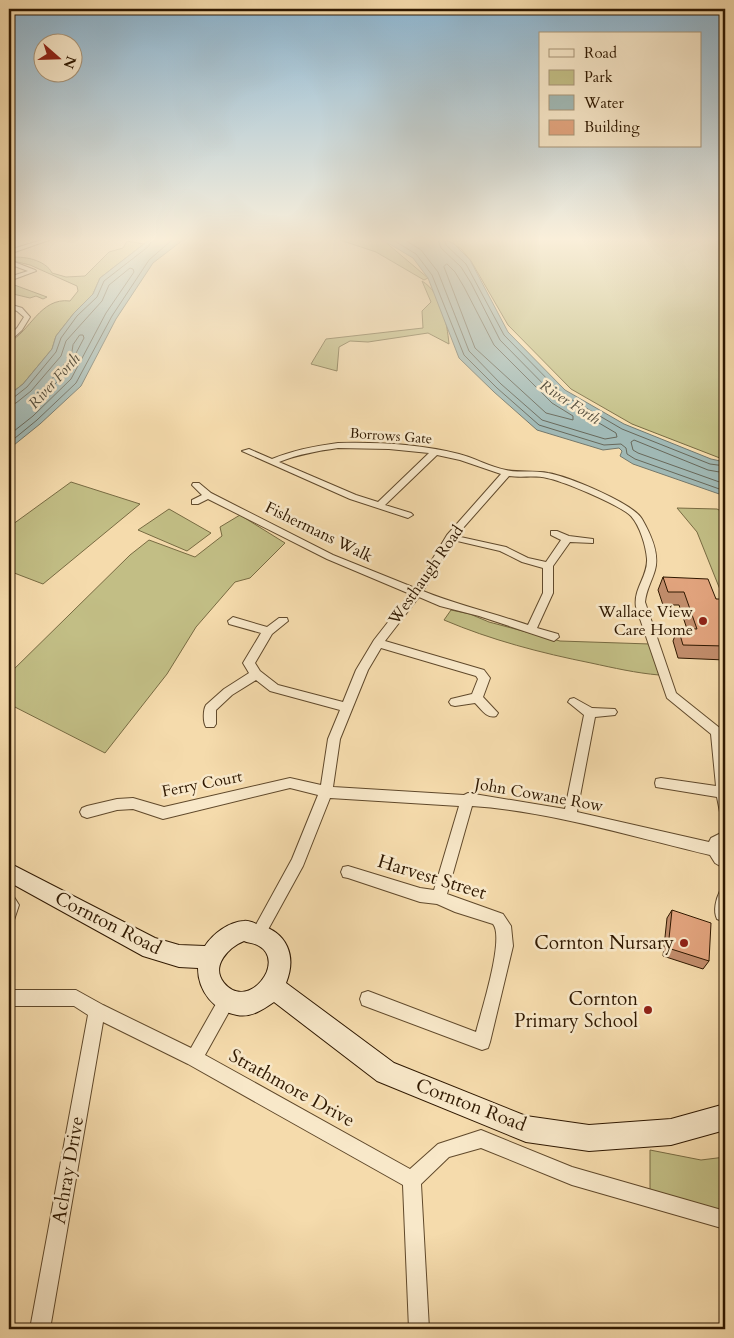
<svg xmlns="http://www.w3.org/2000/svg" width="734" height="1338" font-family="Cardo,serif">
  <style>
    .green { fill: #c2be85; stroke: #786b42 }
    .water { fill: #a0b8b4; stroke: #73786c }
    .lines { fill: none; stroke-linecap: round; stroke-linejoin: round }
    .shore { stroke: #68685a; stroke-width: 1 }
    .street-casing { stroke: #60492b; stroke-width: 2 }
    .secondary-casing { stroke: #2f1800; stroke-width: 2 }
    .street { fill: #f8e8c9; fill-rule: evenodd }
    .secondary { fill: #f8e8c9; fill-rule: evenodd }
    .wall { fill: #c28d6c; stroke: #2f1800 }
    .building { fill: #e2a47e; stroke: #2f1800 }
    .poi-dot { fill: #8f2418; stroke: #f8e8c9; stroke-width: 2 }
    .labels { text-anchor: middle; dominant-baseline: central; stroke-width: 5; stroke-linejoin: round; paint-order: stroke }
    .far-street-label { font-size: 14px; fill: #2f1800; stroke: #f8e8c9 }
    .far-water-label { font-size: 15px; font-style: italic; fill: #57503f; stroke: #f8e8c9 }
    .street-label { font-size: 16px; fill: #2f1800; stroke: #f8e8c9 }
    .poi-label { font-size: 16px; fill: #2f1800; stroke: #f8e8c9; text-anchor: end }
    .near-street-label { font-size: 19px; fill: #2f1800; stroke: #f8e8c9 }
    .near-poi-label { font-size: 19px; fill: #2f1800; stroke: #f8e8c9; text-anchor: end }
  </style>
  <rect width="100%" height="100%" fill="#f5dbac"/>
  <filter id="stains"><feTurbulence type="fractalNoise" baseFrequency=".004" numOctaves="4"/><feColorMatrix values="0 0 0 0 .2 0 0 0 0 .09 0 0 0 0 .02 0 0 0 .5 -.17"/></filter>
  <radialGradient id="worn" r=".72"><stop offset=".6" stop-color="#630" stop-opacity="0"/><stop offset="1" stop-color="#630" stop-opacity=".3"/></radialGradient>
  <!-- green -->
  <g class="green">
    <path d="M340,240H383L428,278L424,280L376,252Z"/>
    <path d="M447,240H725V460L632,424L571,389L508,325L471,261L461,249Z"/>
    <path d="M127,241L144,244L100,278L93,294L74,313L56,336L52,349L23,384L9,395V342C30,332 40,297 70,301L78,291L77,286L30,265L9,260V258C22,255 46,260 52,273L66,277L85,276L109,252L123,248Z"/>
    <path d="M422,281C442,293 447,323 449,344L428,333L368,342L350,341L339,347L337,371L311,364L326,339L423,328L422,311L431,302Z"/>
    <path d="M9,283L47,297L43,299L36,296L30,298L9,293Z"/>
    <path d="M71,482L140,504L43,584L9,571V527Z"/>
    <path d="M677,508L717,509L725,513V602L697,532Z"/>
    <path d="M169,509L211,533L187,551L138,530Z"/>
    <path d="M240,515L285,543L250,578L235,582L196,627L167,674L105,753L9,704V674L130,555L149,540L195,557L222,536L220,527Z"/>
    <path d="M451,610L470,614L489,622L560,641L650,644L659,675C636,673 614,668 591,663C541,653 491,640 444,620Z"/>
    <path d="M650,1150L701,1160L725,1157V1213L650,1194Z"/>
  </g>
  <!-- water -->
  <g class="water">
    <path d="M149,240H183L153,263L116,319L81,386L40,424L9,449V395L23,384L52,349L56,336L74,313L93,294L100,278Z"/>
    <path d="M383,240H446L454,244L470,260L508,332L565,390L624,424L711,459L725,462V496L633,464L620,456L622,451L619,448L603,450L537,430L494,392L459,358L428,278L413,258Z"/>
  </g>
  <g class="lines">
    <!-- shore -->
    <g class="shore">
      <path d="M393,240L416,254L432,275L464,355L497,388L539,425L604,445L621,444L626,448L627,454L635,459L725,491"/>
      <path d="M405,240L421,250L438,272L469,351L501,384L542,420L605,439L617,437L616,433L558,399L500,340L471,283L461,267L441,248L438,240"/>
      <path d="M445,240L446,245L466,264L504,335L562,394L622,429L710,464L725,466"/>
      <path d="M447,264L455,272L464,287L494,345L552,403L573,416V420L546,413L475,348L444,267Z"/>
      <path d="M80,335H83L84,338L74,357L71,358L73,345Z"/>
      <path d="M71,359L72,362L65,374L48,391H45L44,388L68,360Z"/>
      <path d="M9,398H13L27,387L56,352L61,338L77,316L97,297L104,281L149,246L152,240"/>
      <path d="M9,405L16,403L31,391L61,356L66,341L102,301L109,285L130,268L133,269L134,272L106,313L71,379L33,416L9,435"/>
      <path d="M9,443L37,420L76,383L112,316L149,260L172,240"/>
      <path d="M725,473L708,470L634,440L631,442L633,450L638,453L725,484"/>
    </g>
    <defs>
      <g id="street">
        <path d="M42,240H49L9,254V250Z"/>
        <path d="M9,260L35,270L36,271L9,281V277L28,271L9,264Z"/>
        <path d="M9,304L22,308L30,317L22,330L9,342V336L17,328L24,317L17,311L9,308Z"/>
        <path d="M338,443C378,442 420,444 459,454C475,458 490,467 506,470C520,473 534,470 548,473C567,476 633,503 642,519C650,533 660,553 655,570C652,581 646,590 645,602L676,693L721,729C730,745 725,793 725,814L720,812L717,797L656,787L655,783L656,779L661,778L716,786L711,734L667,698L636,607C633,589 648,576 647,559C646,546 640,526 631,516C620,505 563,481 547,478C535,475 522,478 509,476L456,536L506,547L528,558L546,562L561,540L551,535V531H557L569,536L593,539V543L570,542L553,566V593L537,628L558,634L559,637L554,641L479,616L440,606L419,597L385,641L484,670L490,678L483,697L498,713L496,716C487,719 481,709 475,703L455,706L451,705L449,702L451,699L472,694L478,679L476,676L381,648L368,670L340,739L333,787L464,795L468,793L565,809L584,715L568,702L570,699L574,698L592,708L615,709L617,712L615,715L595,717L577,812L709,842L711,838L725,831V844L722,846V851L725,855V869L715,863L710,855C634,837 549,811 472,806L447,894L503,914L511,926L513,946L490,1042L488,1048L482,1050L362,1005L360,999L362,993L368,991L476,1032C481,1012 505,938 493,924L455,912L437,904L420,902L348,878L343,877L341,872L343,867L348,866L420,888L434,890L459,806L330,798L303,866L264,937L259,939L254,937L252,932L292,859L318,795L290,788L163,819L133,809L117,810L87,818L82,816L80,812L82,808L87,806L117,799L133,798L164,807L290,778L321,785L328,739L340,710L270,691L256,680L232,695L216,710V724L214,727H206C203,722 203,710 206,705L224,689L249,673L243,663L261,633L229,624L228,621L233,617L267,627L279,618H287L288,621L272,634L255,663L260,671L278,685L343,702L356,670L374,640L410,594L327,559L208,499L198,504H192V500L202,495L192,485L193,483H199L211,493L333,555L415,588L447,535L501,474L460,460L437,455L385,505L411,513L413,515L408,518L350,499L242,451L249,449L272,459C294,450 315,446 338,443ZM338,448L389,449L429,453L378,502L356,495L279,462C299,454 317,451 338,448ZM453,540L500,551L522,562L543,568V593L528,625C493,613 457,605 423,591Z"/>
        <path d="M725,889V920L722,921L717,919C713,911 716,899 720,891Z"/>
        <path d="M9,895L14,897L19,905L14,920L9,922Z"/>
        <path d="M9,990H76L103,1005L191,1048L221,995L227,993L233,995L235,1001L205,1055L410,1169L438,1144L481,1130L572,1167L725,1211V1229L572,1185L481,1148L449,1157L421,1184L429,1329H409L403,1185L188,1064L103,1022L50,1329H30L88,1015L74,1006H9Z"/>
      </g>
      <path id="secondary" d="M9,863L155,938L179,945L205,946C213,934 228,922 244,921C248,920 254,923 259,925C287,932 297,956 286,983L394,1063L526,1116L589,1125L671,1119L725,1104V1130L671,1145L589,1151L526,1142L377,1081L274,1002C264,1009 251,1018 237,1015C214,1011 198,991 198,968L179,967L143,956L9,882ZM244,941C248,943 255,943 259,946C287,962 248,1012 224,983C210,966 229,947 244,941Z"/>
    </defs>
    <!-- street casing -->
    <use href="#street" class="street-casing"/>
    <!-- secondary casing -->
    <use href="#secondary" class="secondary-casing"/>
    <!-- street -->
    <use href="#street" class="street"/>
    <!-- secondary -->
    <use href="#secondary" class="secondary"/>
  </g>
  <!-- wall -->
  <g class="wall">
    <path d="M663,577L716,599L725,604V660L678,658L673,641L678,628L687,629L679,605H663L658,590Z"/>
    <path d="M672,910L709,961L703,969L663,956L667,918Z"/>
  </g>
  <!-- building -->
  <g class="building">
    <path d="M663,577L708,579L716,599H723L725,604V646L683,645L678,628L697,629L684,592H668Z"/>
    <path d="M672,910L711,923L709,961L668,948Z"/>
  </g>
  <!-- sky -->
  <linearGradient id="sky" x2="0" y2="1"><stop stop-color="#8bb6d3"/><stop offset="0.56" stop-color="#faefda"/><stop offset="1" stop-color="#faefda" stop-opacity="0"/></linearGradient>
  <rect width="734" height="427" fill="url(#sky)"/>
  <!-- markers -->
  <g class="poi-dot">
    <circle cx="703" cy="621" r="5"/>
    <circle cx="684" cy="943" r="5"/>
    <circle cx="648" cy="1010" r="5"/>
  </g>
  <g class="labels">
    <!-- far-street labels -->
    <g class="far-street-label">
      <text transform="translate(391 436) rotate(4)">Borrows Gate</text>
    </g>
    <!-- far-water labels -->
    <g class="far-water-label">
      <text transform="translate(54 381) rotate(-48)">River Forth</text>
      <text transform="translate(570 402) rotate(33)">River Forth</text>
    </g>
    <!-- street labels -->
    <g class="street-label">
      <text transform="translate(319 532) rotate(26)">Fishermans Walk</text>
      <text transform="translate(426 575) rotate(-55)">Westhaugh Road</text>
      <text transform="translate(202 784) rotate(-11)">Ferry Court</text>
      <text transform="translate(539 795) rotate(10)">John Cowane Row</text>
    </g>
    <!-- poi labels -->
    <g class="poi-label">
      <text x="693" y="612">Wallace View<tspan x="693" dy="18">Care Home</tspan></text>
    </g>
    <!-- near-street labels -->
    <g class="near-street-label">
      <text transform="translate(432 877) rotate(17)">Harvest Street</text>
      <text transform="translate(108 923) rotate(27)">Cornton Road</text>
      <text transform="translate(292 1088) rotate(29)">Strathmore Drive</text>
      <text transform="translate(471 1105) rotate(21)">Cornton Road</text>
      <text transform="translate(68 1170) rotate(-80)">Achray Drive</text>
    </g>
    <!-- near-poi labels -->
    <g class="near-poi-label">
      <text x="674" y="943">Cornton Nursary</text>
      <text x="638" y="999">Cornton<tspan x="638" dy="22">Primary School</tspan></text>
    </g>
  </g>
  <!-- margin -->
  <rect width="734" height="1338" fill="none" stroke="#f5dbac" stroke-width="30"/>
  <rect x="10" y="10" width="714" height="1318" fill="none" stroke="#2f1800" stroke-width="2.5"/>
  <rect x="15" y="15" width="704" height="1308" fill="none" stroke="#2f1800"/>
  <!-- legend -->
  <rect x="539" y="32" width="162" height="115" fill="#f8e8c9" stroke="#a89579"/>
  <rect x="549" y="49" width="25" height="8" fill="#f8e8c9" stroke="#a89579"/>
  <text x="584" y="58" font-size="15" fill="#2f1800">Road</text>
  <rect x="549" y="70" width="25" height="15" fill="#c2be85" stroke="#a89579"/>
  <text x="584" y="82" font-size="15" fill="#2f1800">Park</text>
  <rect x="549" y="95" width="25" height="15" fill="#a0b8b4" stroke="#a89579"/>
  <text x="584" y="108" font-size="15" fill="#2f1800">Water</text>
  <rect x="549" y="120" width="25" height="15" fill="#e2a47e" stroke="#a89579"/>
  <text x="584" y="132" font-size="15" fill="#2f1800">Building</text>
  <!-- north arrow -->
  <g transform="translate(58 58) rotate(110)"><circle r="24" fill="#f8e8c9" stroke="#a89579"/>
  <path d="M0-4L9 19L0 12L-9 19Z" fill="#8f2418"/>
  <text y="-8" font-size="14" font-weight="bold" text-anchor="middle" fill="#2f1800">N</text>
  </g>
  <rect width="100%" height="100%" filter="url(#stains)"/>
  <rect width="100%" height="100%" fill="url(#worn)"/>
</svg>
